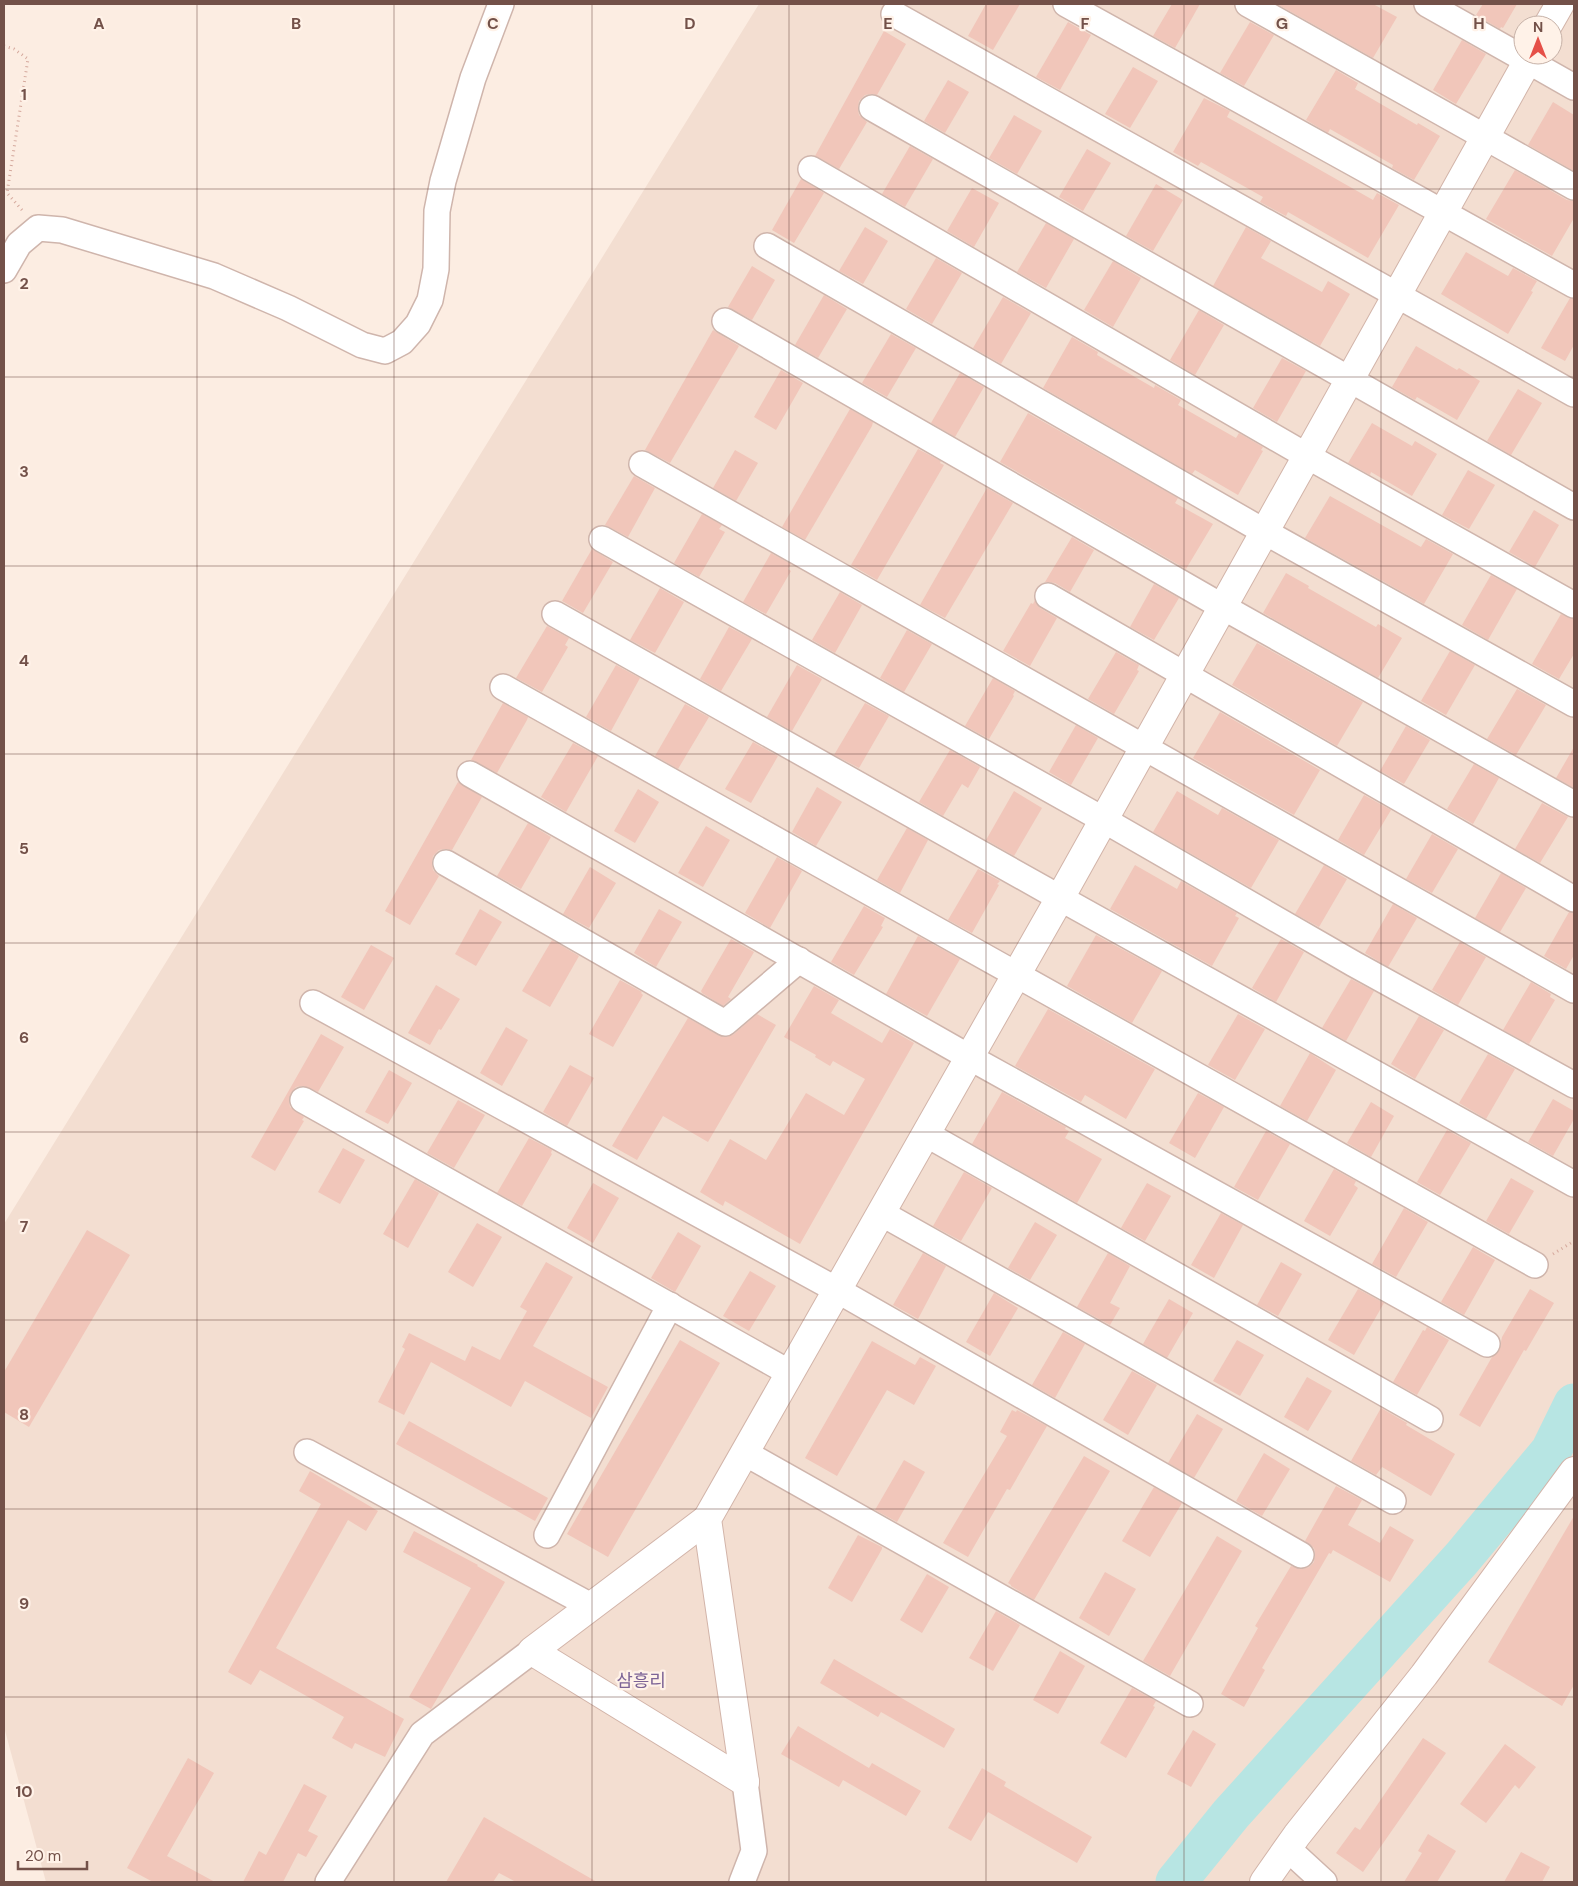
<svg xmlns="http://www.w3.org/2000/svg" width="1578" height="1886" font-family="'DM Sans','Noto Sans KR',sans-serif">
  <style>
    .residential { fill: #f3ded1; fill-rule: evenodd }
    .lines { fill: none; stroke-linecap: round; stroke-linejoin: round }
    .river { stroke: #b7e5e3; stroke-width: 41 }
    .building { fill: #f1c6ba }
    .street-casing { stroke: #cfb5ac; stroke-width: 28 }
    .secondary-casing { stroke: #d2b4a9; stroke-width: 30 }
    .path { stroke: #d5a99d; stroke-width: 3; stroke-dasharray: 1 4; stroke-linecap: butt }
    .street { stroke: #fff; stroke-width: 25 }
    .secondary { stroke: #fff; stroke-width: 28 }
    .grid { fill: none; stroke: #735149; stroke-width: 1; stroke-opacity: 0.55 }
    .labels { text-anchor: middle; dominant-baseline: central; stroke-width: 4.5; stroke-linejoin: round; paint-order: stroke }
    .quarter-label { font-size: 18px; fill: #7d6496; stroke: #fff2e8 }
    .grid-label { font-size: 16px; text-anchor: middle; font-weight: bold; fill: #735149; stroke: #fff2e8; stroke-width: 4.5; stroke-linejoin: round; paint-order: stroke }
  </style>
  <rect width="100%" height="100%" fill="#fcede2"/>
  <!-- residential -->
  <path class="residential" d="M759,4H1574V1882H46L4,1727V1224ZM1523,25H1553V55H1523Z"/>
  <g class="lines">
    <!-- river -->
    <path class="river" d="M1176,1882L1231,1814L1462,1558L1551,1451L1574,1404"/>
  </g>
  <!-- building -->
  <g class="building">
    <path d="M986,4H1020L993,50L968,36Z"/>
    <path d="M1172,4H1200L1175,48L1153,36Z"/>
    <path d="M1277,4H1373L1397,17L1373,58Z"/>
    <path d="M1483,4H1517L1503,28L1501,27L1500,29L1476,15Z"/>
    <path d="M1068,22L1091,35L1060,90L1036,77Z"/>
    <path d="M1250,22L1274,35L1244,86L1220,73Z"/>
    <path d="M884,31L906,44L877,95L871,94L865,95L859,101L858,109L859,115L867,122L839,169L815,156Z"/>
    <path d="M1462,40L1486,54L1456,104L1433,90Z"/>
    <path d="M1133,67L1158,81L1130,128L1105,114Z"/>
    <path d="M1336,70L1358,83L1355,89L1417,125L1418,123L1440,136L1414,180L1392,168L1393,165L1330,129L1328,133L1306,120Z"/>
    <path d="M948,80L969,92L945,133L924,121Z"/>
    <path d="M1204,98L1230,111L1227,117L1373,200L1377,193L1399,205L1368,258L1288,212L1286,216L1260,202L1263,197L1201,162L1198,166L1173,152Z"/>
    <path d="M1553,102L1574,115V171L1528,145Z"/>
    <path d="M1014,115L1042,131L1017,174L989,158Z"/>
    <path d="M910,146L933,159L905,207L882,194Z"/>
    <path d="M1087,149L1111,163L1083,211L1059,197Z"/>
    <path d="M1515,170L1567,200L1574,201V218L1552,256L1486,219Z"/>
    <path d="M801,179L824,193L794,243L772,230Z"/>
    <path d="M1156,184L1183,200L1153,251L1126,236Z"/>
    <path d="M972,188L999,203L974,247L947,231Z"/>
    <path d="M1046,223L1074,239L1046,288L1017,272Z"/>
    <path d="M865,227L888,241L863,284L839,271Z"/>
    <path d="M1246,227L1271,241L1261,258L1322,292L1328,281L1350,294L1320,346L1213,286Z"/>
    <path d="M1466,252L1508,276L1513,268L1537,281L1531,291L1533,292L1508,334L1441,294Z"/>
    <path d="M936,258L962,273L932,324L906,309Z"/>
    <path d="M1113,261L1141,278L1113,327L1084,310Z"/>
    <path d="M752,266L775,280L752,320L728,307Z"/>
    <path d="M824,295L847,309L818,358L795,345Z"/>
    <path d="M1003,297L1031,313L1001,364L973,348Z"/>
    <path d="M1570,298L1574,299V345L1565,361L1541,348Z"/>
    <path d="M1199,310L1224,325L1195,375L1170,360Z"/>
    <path d="M713,330L739,346L670,463L645,450Z"/>
    <path d="M891,334L916,348L887,397L862,383Z"/>
    <path d="M1072,337L1098,352L1097,355L1154,388L1155,385L1181,400L1178,405L1236,438L1239,433L1263,447L1261,450L1263,451L1238,495L1195,470L1192,474L1043,388Z"/>
    <path d="M1416,346L1457,370L1459,368L1480,381L1457,420L1417,397L1415,400L1392,387Z"/>
    <path d="M1282,358L1306,371L1277,422L1253,408Z"/>
    <path d="M781,370L803,383L776,430L754,417Z"/>
    <path d="M960,373L984,387L955,437L931,423Z"/>
    <path d="M1518,389L1542,403L1511,455L1487,441Z"/>
    <path d="M850,409L873,422L872,426L805,540L782,527Z"/>
    <path d="M1028,413L1178,498L1175,503L1213,524L1186,569L1000,462Z"/>
    <path d="M1372,423L1412,446L1415,441L1437,454L1412,496L1371,472L1370,475L1348,463Z"/>
    <path d="M918,449L941,461L940,463L944,465L877,580L851,565Z"/>
    <path d="M735,450L758,463L736,501L713,488Z"/>
    <path d="M1468,470L1495,485L1469,529L1442,515Z"/>
    <path d="M634,476L655,488L628,537L605,525Z"/>
    <path d="M987,488L1013,503L945,618L920,605Z"/>
    <path d="M1330,496L1421,547L1426,539L1453,554L1424,604L1305,538Z"/>
    <path d="M1534,510L1559,525L1535,567L1509,552Z"/>
    <path d="M702,514L722,525L719,529L725,532L699,577L674,563Z"/>
    <path d="M1072,537L1094,550L1070,592L1055,583L1045,582Z"/>
    <path d="M592,549L613,562L583,613L562,601Z"/>
    <path d="M771,553L791,564L788,569L791,571L766,614L743,602Z"/>
    <path d="M1286,573L1309,586L1308,588L1376,627L1378,624L1402,638L1378,678L1263,613Z"/>
    <path d="M1491,575L1517,589L1488,640L1462,625Z"/>
    <path d="M1154,584L1179,598L1154,640L1130,627Z"/>
    <path d="M660,588L684,602L655,653L630,640Z"/>
    <path d="M840,592L862,605L835,653L812,640Z"/>
    <path d="M1035,600L1040,608L1057,618L1030,666L1003,651L1031,603L1033,604Z"/>
    <path d="M1561,614L1574,619V654L1559,679L1532,664Z"/>
    <path d="M547,626L569,638L565,645L568,647L542,692L516,678Z"/>
    <path d="M729,627L752,639L721,691L700,679Z"/>
    <path d="M907,630L932,644L904,692L880,678Z"/>
    <path d="M1257,643L1363,702L1337,746L1232,685Z"/>
    <path d="M1450,651L1475,665L1446,715L1421,701Z"/>
    <path d="M1116,652L1139,665L1137,670L1139,671L1114,714L1088,699Z"/>
    <path d="M616,665L640,678L611,731L586,717Z"/>
    <path d="M797,665L822,679L792,731L767,717Z"/>
    <path d="M993,678L1015,691L1013,695L1014,696L989,739L965,726Z"/>
    <path d="M1517,689L1546,705L1516,755L1487,739Z"/>
    <path d="M503,703L528,717L527,720L497,773L471,760Z"/>
    <path d="M865,703L889,716L859,768L834,755Z"/>
    <path d="M685,704L709,717L678,769L655,756Z"/>
    <path d="M1220,712L1320,770L1294,815L1193,758Z"/>
    <path d="M1076,725L1098,738L1071,785L1049,772Z"/>
    <path d="M1406,726L1430,740L1404,784L1380,771Z"/>
    <path d="M753,742L778,756L751,803L725,789Z"/>
    <path d="M573,743L598,756L566,812L541,797Z"/>
    <path d="M1574,747V788L1556,778Z"/>
    <path d="M950,750L980,767L968,788L962,784L943,816L919,802Z"/>
    <path d="M1474,764L1499,778L1473,824L1447,809Z"/>
    <path d="M458,782L482,797L452,850L445,849L439,850L433,856L432,864L433,870L439,876L410,925L385,911Z"/>
    <path d="M817,787L842,802L816,846L792,832Z"/>
    <path d="M638,789L659,802L635,843L614,831Z"/>
    <path d="M1014,791L1042,808L1014,856L986,840Z"/>
    <path d="M1177,791L1218,815L1222,808L1279,840L1251,888L1153,832Z"/>
    <path d="M1364,795L1391,810L1364,855L1338,840Z"/>
    <path d="M1542,803L1568,817L1540,863L1515,849Z"/>
    <path d="M528,823L551,837L521,889L497,876Z"/>
    <path d="M706,826L730,840L703,887L678,873Z"/>
    <path d="M907,828L928,840L900,893L877,880Z"/>
    <path d="M1432,834L1458,849L1432,893L1406,879Z"/>
    <path d="M777,857L802,871L770,928L745,913Z"/>
    <path d="M1135,865L1177,889L1181,881L1237,913L1235,916L1239,918L1212,966L1110,909Z"/>
    <path d="M1324,865L1347,879L1319,927L1295,914Z"/>
    <path d="M590,867L616,883L589,928L563,914Z"/>
    <path d="M978,869L1000,881L997,884L999,885L972,933L948,920Z"/>
    <path d="M1501,873L1526,888L1500,932L1475,918Z"/>
    <path d="M1393,904L1417,918L1388,967L1365,953Z"/>
    <path d="M864,906L885,918L881,926L883,927L854,975L831,962Z"/>
    <path d="M480,909L502,922L476,966L455,954Z"/>
    <path d="M659,909L682,922L656,967L634,953Z"/>
    <path d="M1569,912L1574,913V955L1566,969L1544,956Z"/>
    <path d="M1096,935L1162,971L1132,1023L1067,986Z"/>
    <path d="M918,936L960,959L927,1016L886,994Z"/>
    <path d="M731,939L754,952L728,997L731,999L723,1006L702,993L701,991Z"/>
    <path d="M1281,939L1304,952L1276,1002L1252,988Z"/>
    <path d="M552,940L579,956L550,1007L522,991Z"/>
    <path d="M1460,942L1486,957L1458,1005L1432,990Z"/>
    <path d="M371,945L394,958L364,1010L341,997Z"/>
    <path d="M1351,979L1374,991L1346,1041L1322,1028Z"/>
    <path d="M620,980L642,992L641,993L643,995L613,1047L589,1034Z"/>
    <path d="M1531,982L1551,994L1550,997L1555,1000L1529,1044L1503,1030Z"/>
    <path d="M436,985L460,999L441,1030L439,1029L430,1045L408,1033Z"/>
    <path d="M814,986L839,1000L831,1013L882,1043L890,1029L914,1043L800,1244L725,1201L723,1206L700,1192L730,1139L766,1160L806,1093L844,1115L865,1079L833,1061L830,1066L815,1057L816,1055L784,1037Z"/>
    <path d="M1048,1009L1155,1069L1126,1119L1085,1095L1081,1102L1015,1066Z"/>
    <path d="M757,1014L776,1025L708,1142L663,1116L637,1160L612,1146L688,1018L718,1035L726,1037L734,1034Z"/>
    <path d="M1238,1014L1265,1029L1235,1080L1208,1065Z"/>
    <path d="M1419,1016L1444,1030L1415,1079L1391,1064Z"/>
    <path d="M506,1027L528,1040L502,1086L480,1073Z"/>
    <path d="M321,1034L344,1047L318,1092L302,1086L296,1087L291,1093L289,1100L290,1107L304,1117L302,1120L304,1121L275,1171L251,1157Z"/>
    <path d="M1310,1053L1336,1070L1307,1121L1280,1106Z"/>
    <path d="M1488,1054L1515,1069L1486,1119L1459,1103Z"/>
    <path d="M570,1065L594,1078L567,1126L543,1112Z"/>
    <path d="M389,1070L412,1083L388,1124L365,1112Z"/>
    <path d="M1002,1092L1066,1127L1065,1129L1069,1131L1065,1138L1102,1159L1077,1203L972,1144Z"/>
    <path d="M1198,1093L1224,1107L1195,1158L1169,1143Z"/>
    <path d="M1553,1099L1574,1111V1119L1553,1156L1528,1142Z"/>
    <path d="M458,1100L485,1115L454,1168L427,1153Z"/>
    <path d="M1371,1102L1394,1116L1371,1157L1347,1143Z"/>
    <path d="M1447,1130L1471,1143L1440,1195L1417,1182Z"/>
    <path d="M1266,1131L1290,1144L1258,1200L1234,1187Z"/>
    <path d="M529,1138L552,1150L551,1153L552,1154L522,1206L497,1193Z"/>
    <path d="M343,1148L365,1160L340,1204L318,1192Z"/>
    <path d="M1334,1169L1356,1181L1354,1185L1358,1188L1330,1236L1304,1221Z"/>
    <path d="M964,1172L992,1188L961,1241L933,1226Z"/>
    <path d="M1511,1178L1534,1191L1509,1234L1486,1221Z"/>
    <path d="M415,1179L439,1193L408,1248L383,1234Z"/>
    <path d="M593,1183L619,1198L593,1243L567,1228Z"/>
    <path d="M1147,1183L1171,1196L1145,1241L1121,1228Z"/>
    <path d="M1404,1208L1428,1222L1396,1277L1372,1264Z"/>
    <path d="M1221,1213L1243,1225L1214,1278L1191,1265Z"/>
    <path d="M1035,1222L1057,1235L1030,1280L1008,1268Z"/>
    <path d="M477,1223L502,1237L473,1287L448,1272Z"/>
    <path d="M87,1230L130,1255L29,1427L4,1412V1372Z"/>
    <path d="M678,1232L701,1246L675,1292L651,1278Z"/>
    <path d="M1473,1247L1495,1260L1464,1315L1441,1302Z"/>
    <path d="M923,1253L946,1266L918,1319L893,1305Z"/>
    <path d="M1108,1253L1130,1266L1110,1303L1120,1308L1110,1325L1077,1307Z"/>
    <path d="M546,1262L573,1277L533,1346L608,1387L591,1418L525,1381L511,1407L431,1362L404,1415L378,1402L405,1349L402,1347L409,1333L465,1361L472,1346L500,1360L527,1311L520,1307Z"/>
    <path d="M1281,1262L1302,1274L1278,1316L1257,1305Z"/>
    <path d="M750,1271L776,1286L749,1331L723,1316Z"/>
    <path d="M1358,1289L1384,1303L1354,1355L1328,1340Z"/>
    <path d="M1530,1289L1554,1303L1526,1351L1524,1350L1480,1427L1459,1415L1492,1357L1499,1351L1502,1337Z"/>
    <path d="M994,1293L1018,1308L990,1356L966,1342Z"/>
    <path d="M1169,1299L1193,1313L1167,1358L1143,1344Z"/>
    <path d="M1427,1327L1449,1340L1417,1395L1393,1382L1423,1330L1425,1331Z"/>
    <path d="M1063,1332L1085,1344L1055,1398L1032,1385Z"/>
    <path d="M680,1340L720,1363L608,1557L567,1534Z"/>
    <path d="M1237,1340L1264,1355L1240,1396L1213,1381Z"/>
    <path d="M872,1341L915,1365L920,1357L936,1366L914,1405L887,1390L837,1476L805,1458Z"/>
    <path d="M1132,1371L1157,1385L1128,1435L1103,1420Z"/>
    <path d="M1307,1377L1332,1391L1308,1431L1284,1417Z"/>
    <path d="M1381,1408L1407,1423L1406,1425L1455,1454L1431,1496L1382,1467L1376,1475L1351,1461Z"/>
    <path d="M1012,1410L1016,1412L1017,1410L1047,1426L1010,1490L1007,1489L968,1557L943,1543L1007,1436L1000,1432Z"/>
    <path d="M1197,1414L1223,1429L1194,1478L1168,1463Z"/>
    <path d="M409,1421L548,1498L535,1521L396,1444Z"/>
    <path d="M1264,1453L1290,1469L1262,1516L1236,1501Z"/>
    <path d="M1084,1456L1110,1471L1034,1600L1011,1586V1585L1008,1583Z"/>
    <path d="M904,1460L925,1472L897,1522L875,1510Z"/>
    <path d="M310,1471L378,1511L366,1531L348,1520L276,1648L404,1719L385,1757L355,1743L352,1749L332,1738L344,1717L260,1670L251,1685L228,1672L321,1504L299,1491Z"/>
    <path d="M1336,1486L1362,1500L1348,1525L1380,1543L1390,1526L1414,1540L1390,1582L1333,1550L1331,1554L1329,1553L1262,1668L1265,1670L1244,1707L1221,1694L1258,1628L1255,1626L1291,1566L1302,1569L1309,1567L1314,1562L1315,1554L1314,1548L1305,1541Z"/>
    <path d="M1154,1487L1182,1503L1150,1557L1122,1541Z"/>
    <path d="M1574,1516V1685L1562,1706L1488,1662Z"/>
    <path d="M414,1531L478,1565L477,1566L505,1582L431,1709L409,1697L471,1588L403,1552Z"/>
    <path d="M858,1535L882,1547V1549L852,1602L828,1588Z"/>
    <path d="M1217,1536L1242,1551L1170,1676L1143,1661Z"/>
    <path d="M1105,1572L1136,1589L1109,1636L1079,1618Z"/>
    <path d="M927,1574L949,1587L922,1633L900,1620Z"/>
    <path d="M996,1611L1020,1625L993,1671L969,1658Z"/>
    <path d="M1060,1651L1085,1666L1058,1714L1033,1700Z"/>
    <path d="M834,1659L955,1729L944,1748L881,1712L878,1717L820,1683Z"/>
    <path d="M1132,1688L1156,1701L1153,1706L1155,1707L1126,1758L1100,1743Z"/>
    <path d="M798,1726L869,1768L872,1763L921,1791L906,1816L843,1780L839,1787L781,1754Z"/>
    <path d="M1193,1730L1216,1744L1191,1787L1167,1774Z"/>
    <path d="M1423,1738L1446,1753L1363,1872L1336,1853L1355,1827L1360,1830Z"/>
    <path d="M1505,1744L1536,1767L1519,1789L1515,1785L1486,1823L1460,1804Z"/>
    <path d="M188,1758L214,1773L167,1856L215,1882H153L127,1868Z"/>
    <path d="M982,1768L1006,1782L1004,1786L1092,1837L1077,1863L988,1812L971,1841L948,1828Z"/>
    <path d="M304,1784L327,1796L308,1831L318,1836L306,1857L298,1853L283,1882H243L259,1851L266,1855Z"/>
    <path d="M484,1817L597,1882H516L499,1873L493,1882H446Z"/>
    <path d="M1428,1834L1456,1851L1437,1882H1404L1422,1853L1418,1851Z"/>
    <path d="M1521,1852L1550,1867L1542,1882H1504Z"/>
  </g>
  <g class="lines">
    <defs>
      <g id="street">
        <path d="M1066,4L1574,285"/>
        <path d="M1248,4L1574,187"/>
        <path d="M1427,4L1574,87"/>
        <path d="M894,14L1574,394"/>
        <path d="M872,108L1574,507"/>
        <path d="M811,169L1307,456L1574,605"/>
        <path d="M767,246L1265,532L1574,704"/>
        <path d="M4,270L19,244L38,228L62,230L214,276L288,308L362,345L385,351L402,342L418,324L430,300L436,269L437,211L443,181L473,78L501,4"/>
        <path d="M725,321L1223,607L1574,804"/>
        <path d="M642,464L1574,990"/>
        <path d="M602,539L1104,820L1354,964L1574,1085"/>
        <path d="M1048,596L1574,899"/>
        <path d="M555,614L1060,898L1574,1184"/>
        <path d="M503,687L1535,1265"/>
        <path d="M470,774L969,1057L1487,1344"/>
        <path d="M446,863L725,1023L799,960"/>
        <path d="M313,1003L837,1290L1301,1555"/>
        <path d="M303,1100L790,1373"/>
        <path d="M926,1134L1430,1419"/>
        <path d="M881,1213L1393,1501"/>
        <path d="M307,1452L591,1606"/>
        <path d="M745,1453L1190,1704"/>
        <path d="M547,1535L670,1305"/>
        <path d="M1287,1848L1324,1882"/>
        <path d="M328,1882L422,1734L532,1651"/>
        <path d="M742,1882L754,1851L745,1782"/>
      </g>
      <g id="secondary">
        <path d="M1548,25L1560,4"/>
        <path d="M707,1519L532,1651L745,1782"/>
        <path d="M745,1782L707,1519L1060,898L1531,55"/>
        <path d="M1264,1882L1297,1835L1424,1675L1574,1471"/>
      </g>
    </defs>
    <!-- street casing -->
    <use href="#street" class="street-casing"/>
    <!-- secondary casing -->
    <use href="#secondary" class="secondary-casing"/>
    <!-- path -->
    <g class="path">
      <path d="M4,46L14,49L28,59L7,193L22,210"/>
      <path d="M1553,1254L1574,1241"/>
    </g>
    <!-- street -->
    <use href="#street" class="street"/>
    <!-- secondary -->
    <use href="#secondary" class="secondary"/>
  </g>
  <!-- grid -->
  <path class="grid" d="M197,4V1882M394,4V1882M592,4V1882M789,4V1882M986,4V1882M1184,4V1882M1381,4V1882M4,189H1574M4,377H1574M4,566H1574M4,754H1574M4,943H1574M4,1132H1574M4,1320H1574M4,1509H1574M4,1697H1574"/>
  <g class="labels">
    <!-- quarter labels -->
    <g class="quarter-label">
      <text x="641" y="1681">삼흥리</text>
    </g>
  </g>
  <g class="grid-label">
    <text x="99" y="29">A</text>
    <text x="296" y="29">B</text>
    <text x="493" y="29">C</text>
    <text x="690" y="29">D</text>
    <text x="888" y="29">E</text>
    <text x="1085" y="29">F</text>
    <text x="1282" y="29">G</text>
    <text x="1479" y="29">H</text>
    <text x="24" y="100">1</text>
    <text x="24" y="289">2</text>
    <text x="24" y="477">3</text>
    <text x="24" y="666">4</text>
    <text x="24" y="854">5</text>
    <text x="24" y="1043">6</text>
    <text x="24" y="1232">7</text>
    <text x="24" y="1420">8</text>
    <text x="24" y="1609">9</text>
    <text x="24" y="1797">10</text>
  </g>
  <!-- border -->
  <rect width="1578" height="1886" fill="none" stroke="#735149" stroke-width="10"/>
  <!-- north arrow -->
  <g transform="translate(1538 40)"><circle r="24" fill="#fff2e8" stroke="#c7b2a8"/>
  <path d="M0-4L9 19L0 12L-9 19Z" fill="#e55048"/>
  <text y="-8" font-size="14" font-weight="bold" text-anchor="middle" fill="#735149">N</text>
  </g>
  <!-- scale -->
  <path d="M18 1861v8h69v-8" fill="none" stroke="#735149" stroke-width="2.5"/>
  <text x="25" y="1861" font-size="15" fill="#735149" stroke="#fff2e8" stroke-width="4" paint-order="stroke">20 m</text>
</svg>
